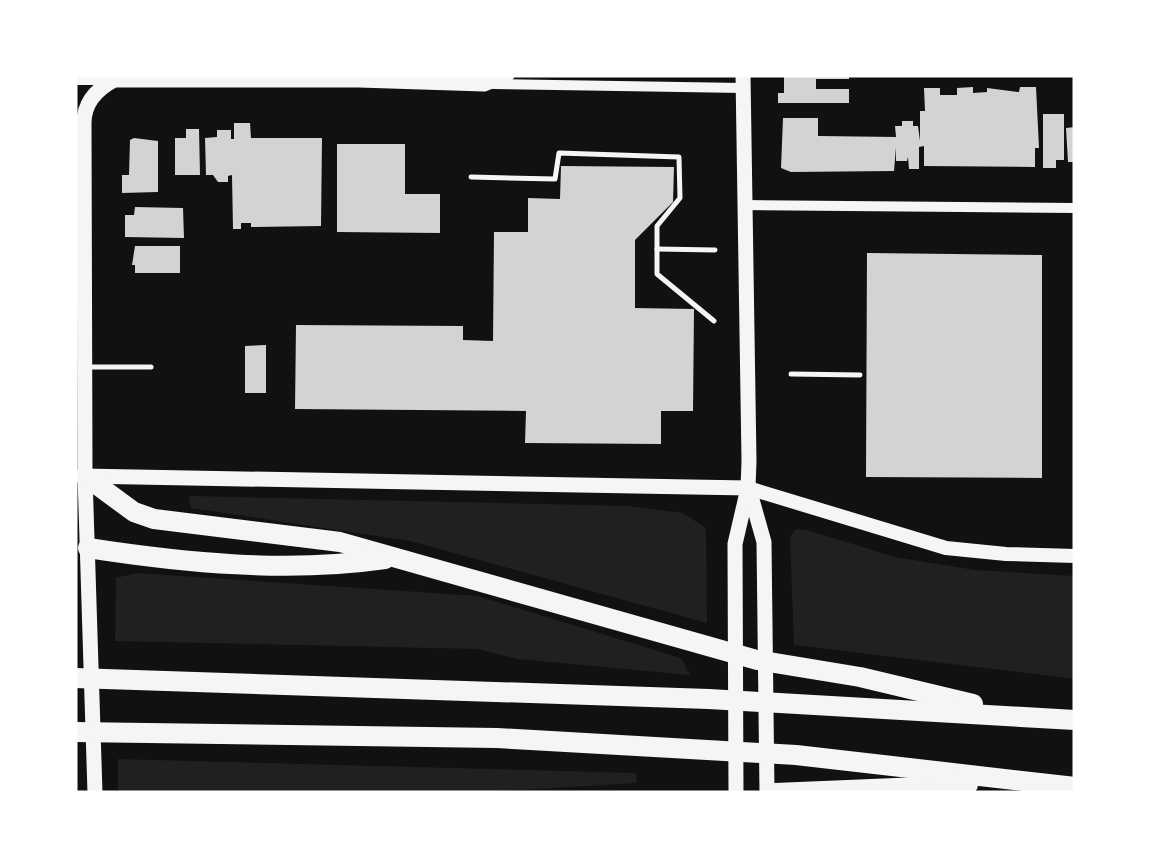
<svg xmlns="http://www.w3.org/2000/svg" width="1150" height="868" font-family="'Noto Sans',sans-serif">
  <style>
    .green { fill: #202020 }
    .building { fill: #d3d3d3 }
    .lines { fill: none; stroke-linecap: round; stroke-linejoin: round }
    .path { stroke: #f5f5f5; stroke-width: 5 }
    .service { stroke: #f5f5f5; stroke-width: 5 }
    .minor { stroke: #f5f5f5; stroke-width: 10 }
    .tertiary { stroke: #f5f5f5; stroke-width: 14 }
    .secondary { stroke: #f5f5f5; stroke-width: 15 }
    .motorway { stroke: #f5f5f5; stroke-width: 20 }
  </style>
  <rect width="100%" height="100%" fill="#111"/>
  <!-- green -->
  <g class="green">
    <path d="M189,496L628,506L683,513L706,528L707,623L410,541L191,508Z"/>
    <path d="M795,529L807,530L895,557L975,570L1075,576V679L794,645L790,539Z"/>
    <path d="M136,573L478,596L681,658L690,675L518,659L478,649L115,641L116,578Z"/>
    <path d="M118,759L636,773L637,783L470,793H118Z"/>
  </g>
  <!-- building -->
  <g class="building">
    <path d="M784,75H849V79H816V89H849V103H778V93H784Z"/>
    <path d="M973,87V93L987,92V88L1019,92L1020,87H1036L1039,148H1035V167L924,166V146L919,147V169H909L908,157L907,161H896V147L894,171L791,172L781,168L783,118H818V136L896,137L895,126H902V121H913V126H918L920,141V111H925L924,88H940V95H957V88Z"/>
    <path d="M1043,114H1064V160H1056V168H1043Z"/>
    <path d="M234,123H250L251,138H322L321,226L251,227V223H241V229H233L232,175L228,176V182H218L213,175H206L205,138L217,137V130H231V139H234Z"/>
    <path d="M1075,127V162H1068L1066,128Z"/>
    <path d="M186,129H199L200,175H175V138H186Z"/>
    <path d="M134,138L158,141V192L122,193V175H129L130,140Z"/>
    <path d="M337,144H405V194H440V233L337,232Z"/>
    <path d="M561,166L674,167L673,202L635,240V308L694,309L693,411H661V444L525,443L526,411L295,409L296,325L463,326V340L493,341L494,232H528V198L560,199Z"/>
    <path d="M135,207L183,208L184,238L125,237V215H134Z"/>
    <path d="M135,246H180V273H135V265H132Z"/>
    <path d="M867,253L1042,255V478L866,477Z"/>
    <path d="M266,345V393H245V346Z"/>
  </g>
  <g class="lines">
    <!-- path -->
    <g class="path">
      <path d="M471,177L555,179L559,153L679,157L680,198L657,226V274L714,321"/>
      <path d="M657,249L715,250"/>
      <path d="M791,374L860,375"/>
    </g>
    <!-- service -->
    <path class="service" d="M88,367H151"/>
    <!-- minor -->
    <g class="minor">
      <path d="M75,80H114"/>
      <path d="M494,84L743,88"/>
      <path d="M745,205L1075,208"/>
    </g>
    <!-- tertiary -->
    <path class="tertiary" d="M748,488L946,548L1006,554L1075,556"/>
    <!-- secondary -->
    <g class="secondary">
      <path d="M82,476L748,488"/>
      <path d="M749,489L764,542L767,793"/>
      <path d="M95,793L85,476L84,123C84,102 97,89 114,80H359L484,84L507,75"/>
      <path d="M736,793L735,544L748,488L749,461L743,75"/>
    </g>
    <!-- motorway -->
    <g class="motorway">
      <path d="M85,476L134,512L154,519L340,542L757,660L860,677L973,704"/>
      <path d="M88,548C185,563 287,573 385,559"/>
      <path d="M75,678L709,699L1075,720"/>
      <path d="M75,732L497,738L796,755L1075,787"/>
      <path d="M775,793L968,785"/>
    </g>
  </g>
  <!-- border -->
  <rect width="1150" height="868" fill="none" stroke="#ffffff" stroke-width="155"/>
</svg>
